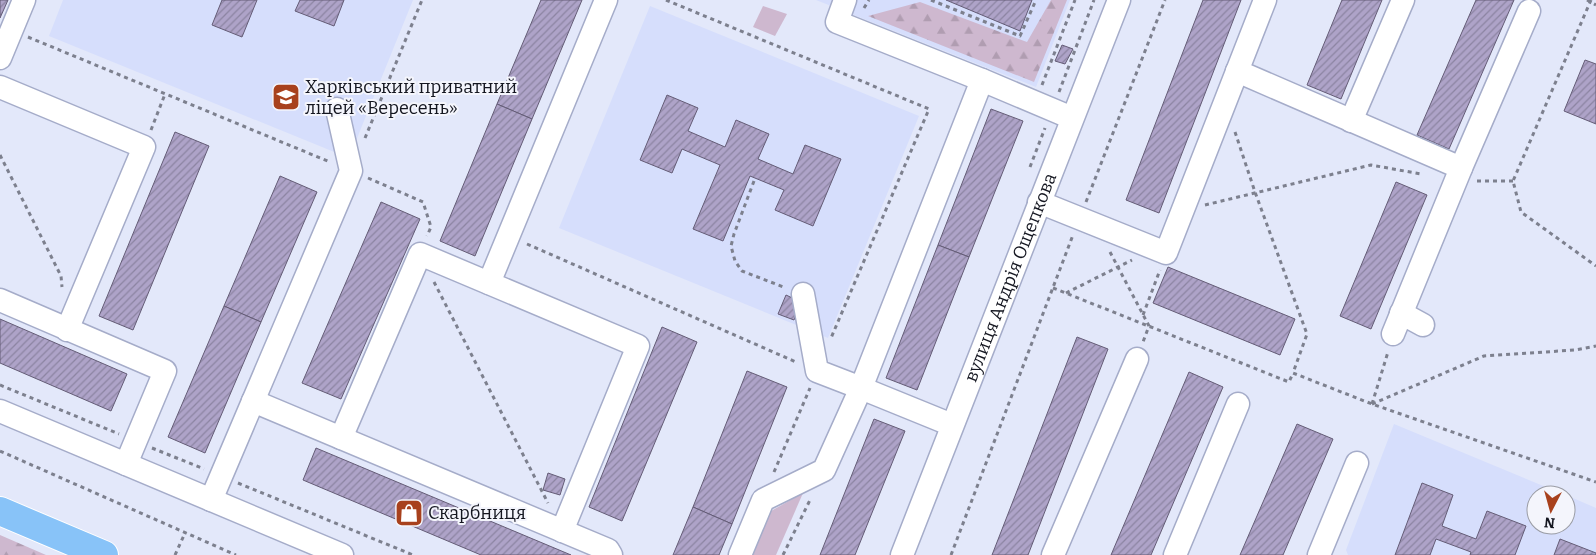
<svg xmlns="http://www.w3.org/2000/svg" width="1596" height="555" font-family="Bitter,serif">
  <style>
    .built { fill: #d6defc }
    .green { fill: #ceb8cf }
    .forest { fill: url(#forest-firs) }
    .building { fill: url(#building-hatch); stroke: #645c76 }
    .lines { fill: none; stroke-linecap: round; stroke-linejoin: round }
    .minor-casing { stroke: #a5acc9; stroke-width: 25 }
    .major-casing { stroke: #fff; stroke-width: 30 }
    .path { stroke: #7d808e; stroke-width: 3; stroke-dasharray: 4 4; stroke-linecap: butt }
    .minor { stroke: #fff; stroke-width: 22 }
    .major { stroke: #88c3f8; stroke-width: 28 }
    .labels { text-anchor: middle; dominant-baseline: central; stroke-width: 4; stroke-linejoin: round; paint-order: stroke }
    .poi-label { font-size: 18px; fill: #141620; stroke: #f4f5fc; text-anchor: start }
    .street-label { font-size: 18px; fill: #141620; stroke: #f4f5fc }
  </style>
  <defs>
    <pattern id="forest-firs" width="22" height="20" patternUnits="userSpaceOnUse" patternTransform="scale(1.25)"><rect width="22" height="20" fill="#ceb8cf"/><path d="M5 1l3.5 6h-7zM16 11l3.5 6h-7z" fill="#b09db1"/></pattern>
    <pattern id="building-hatch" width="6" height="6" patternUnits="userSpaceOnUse" patternTransform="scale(1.25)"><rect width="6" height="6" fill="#aea3c8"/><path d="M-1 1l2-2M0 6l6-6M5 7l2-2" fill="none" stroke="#8c84a2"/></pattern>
  </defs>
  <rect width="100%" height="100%" fill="#e3e8fa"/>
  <!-- built -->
  <g class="built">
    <path d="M63,0H413L349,158L49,36Z"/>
    <path d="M816,0H1070L1036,87Z"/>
    <path d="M650,6L919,116L828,338L559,228Z"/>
    <path d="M1394,424L1565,495H1536V525H1566V495L1596,508V555H1348L1346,550Z"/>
  </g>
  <!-- green -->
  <g class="green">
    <path d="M763,6L787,14L775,36L753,27Z"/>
    <path d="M803,493L776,555H747L764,515Z"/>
  </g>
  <!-- forest -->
  <g class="forest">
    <path d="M1051,0H1067L1034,82L868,16L920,2L1027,42Z"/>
    <path d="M0,535L46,555H0Z"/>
  </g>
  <!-- building -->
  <g class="building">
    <path d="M0,0H8L0,18Z"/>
    <path d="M222,0H257L242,37L212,25Z"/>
    <path d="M300,0H344L334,26L295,11Z"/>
    <path d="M541,0H582L532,119L497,104Z"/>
    <path d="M946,0H1032L1020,31Z"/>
    <path d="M1203,0H1241L1159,213L1126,200Z"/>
    <path d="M1342,0H1382L1341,99L1307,85Z"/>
    <path d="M1476,0H1514L1449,149L1417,135Z"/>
    <path d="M1062,45L1073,49L1065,64L1055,61Z"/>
    <path d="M1585,60L1596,64V124L1564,111Z"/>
    <path d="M667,95L698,108L688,131L725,147L736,120L769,134L758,159L793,174L805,145L841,159L813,226L775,210L784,190L750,176L723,241L693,229L720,165L682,149L672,173L640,160Z"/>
    <path d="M497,104L532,119L475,256L440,241Z"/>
    <path d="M991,109L1023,121L969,257L938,245Z"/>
    <path d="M175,132L209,146L133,330L99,316Z"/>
    <path d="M280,176L317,192L261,322L224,306Z"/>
    <path d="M1396,182L1427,195L1371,329L1340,316Z"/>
    <path d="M381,202L420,219L341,399L302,383Z"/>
    <path d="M938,245L969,257L917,390L886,378Z"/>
    <path d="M1168,267L1295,319L1280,355L1153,303Z"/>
    <path d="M786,295L801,302L794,320L778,314Z"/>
    <path d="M224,306L261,322L205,453L168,437Z"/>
    <path d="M0,319L127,374L111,411L0,363Z"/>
    <path d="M662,327L697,342L622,521L589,507Z"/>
    <path d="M1077,337L1108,349L1028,555H992Z"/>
    <path d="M747,371L787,387L732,524L693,507Z"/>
    <path d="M1189,372L1223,387L1151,555H1111Z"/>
    <path d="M874,419L905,431L855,555H820Z"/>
    <path d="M1297,424L1333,439L1283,555H1240Z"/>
    <path d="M316,448L571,555H481L303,480Z"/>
    <path d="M548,473L565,479L560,495L543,490Z"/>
    <path d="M1422,483L1453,495L1442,526L1476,539L1487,511L1526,526L1515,555H1470L1471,552L1436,539L1430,555H1395Z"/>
    <path d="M693,507L732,524L719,555H673Z"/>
    <path d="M1560,539L1596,553V555H1554Z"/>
  </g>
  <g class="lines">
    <defs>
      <g id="minor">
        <path d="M845,0L837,22L982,80"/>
        <path d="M0,58L24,0"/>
        <path d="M1237,71L1461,168L1393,334"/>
        <path d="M0,87L144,147L67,330"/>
        <path d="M1351,121L1403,0"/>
        <path d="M1461,168L1529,11"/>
        <path d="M1039,202L1166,253L1265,0"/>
        <path d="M489,283L606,0"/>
        <path d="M803,294L817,371L861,388L982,80L1072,118"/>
        <path d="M0,300L165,371L126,464"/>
        <path d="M1401,313L1423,325"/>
        <path d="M253,401L608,550L611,555"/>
        <path d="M0,411L342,555"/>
        <path d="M341,438L420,254L638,346L562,531"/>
        <path d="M211,500L351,171L337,109"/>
        <path d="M740,555L763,500L824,470L861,388L952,425"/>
        <path id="s1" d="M902,555L1119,0"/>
        <path d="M1053,555L1137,359"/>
        <path d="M1175,555L1238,404"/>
        <path d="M1319,555L1357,463"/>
      </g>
      <path id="major" d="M0,511L104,555"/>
    </defs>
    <!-- minor casing -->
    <use href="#minor" class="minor-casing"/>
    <!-- major casing -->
    <use href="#major" class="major-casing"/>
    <!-- path -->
    <g class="path">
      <path d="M666,0L929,109L831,338"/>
      <path d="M931,0L1020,36L1036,0"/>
      <path d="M1587,0L1596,5"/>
      <path d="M1591,0L1513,181L1521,212L1596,266"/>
      <path d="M864,8L869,0"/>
      <path d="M28,37L330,162"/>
      <path d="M1042,85L1075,0"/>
      <path d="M1059,92L1094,0"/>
      <path d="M151,130L165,94"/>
      <path d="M1235,132L1255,192L1307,334L1293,373"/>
      <path d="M365,138L422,0"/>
      <path d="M0,155L61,276L62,287"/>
      <path d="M1030,167L1045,128"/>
      <path d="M368,178L423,202L431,227L427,236"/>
      <path d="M754,181L734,234L731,246L735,261L742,271L786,288"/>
      <path d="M1477,181H1513"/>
      <path d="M1086,202L1165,0"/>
      <path d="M1205,205L1371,165L1421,174"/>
      <path d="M527,244L796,362"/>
      <path d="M1110,252L1149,326L1143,342"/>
      <path d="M434,282L548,503"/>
      <path d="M1053,288L1289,382L1293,373L1372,404L1596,482"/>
      <path d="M1066,293L1132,260"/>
      <path d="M1143,315L1160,270"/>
      <path d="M0,385L119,434"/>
      <path d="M1372,404L1484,356L1575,350L1596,346"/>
      <path d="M1372,404L1388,352"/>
      <path d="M152,448L204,469"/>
      <path d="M0,451L236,555"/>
      <path d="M774,472L810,388"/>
      <path d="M238,483L413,555"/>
      <path d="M175,555L185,533"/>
      <path d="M783,555L810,500"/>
      <path d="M951,555L1073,235"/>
    </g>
    <!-- minor -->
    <use href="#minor" class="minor"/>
    <!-- major -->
    <use href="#major" class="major"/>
  </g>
  <!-- icons -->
  <defs>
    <symbol id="school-square" viewBox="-11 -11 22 22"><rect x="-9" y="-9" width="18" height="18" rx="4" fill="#a8411d" stroke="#f4f5fc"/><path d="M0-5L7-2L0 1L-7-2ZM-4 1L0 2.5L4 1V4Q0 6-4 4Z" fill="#fff"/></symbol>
    <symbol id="shop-square" viewBox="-11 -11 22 22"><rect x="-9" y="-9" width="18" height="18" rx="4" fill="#a8411d" stroke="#f4f5fc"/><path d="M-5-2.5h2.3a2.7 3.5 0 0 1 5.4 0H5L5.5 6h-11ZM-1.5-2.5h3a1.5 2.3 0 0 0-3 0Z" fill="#fff"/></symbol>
  </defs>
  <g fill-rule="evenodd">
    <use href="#school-square" x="270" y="81" width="32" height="32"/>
    <use href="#shop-square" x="393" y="497" width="32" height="32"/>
  </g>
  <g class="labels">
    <!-- poi labels -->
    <g class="poi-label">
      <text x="305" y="87">Харківський приватний<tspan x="305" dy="21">ліцей «Вересень»</tspan></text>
      <text x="428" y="513">Скарбниця</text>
    </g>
    <!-- street labels -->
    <g class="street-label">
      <text stroke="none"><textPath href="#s1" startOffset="298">вулиця Андрія Ощепкова</textPath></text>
    </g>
  </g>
  <!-- north arrow -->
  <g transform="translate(1551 510) rotate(186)"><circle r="24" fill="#f4f5fc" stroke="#9a9ca4"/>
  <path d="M0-4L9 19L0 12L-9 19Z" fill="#a8411d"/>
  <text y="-8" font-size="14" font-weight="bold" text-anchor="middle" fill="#141620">N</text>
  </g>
</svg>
